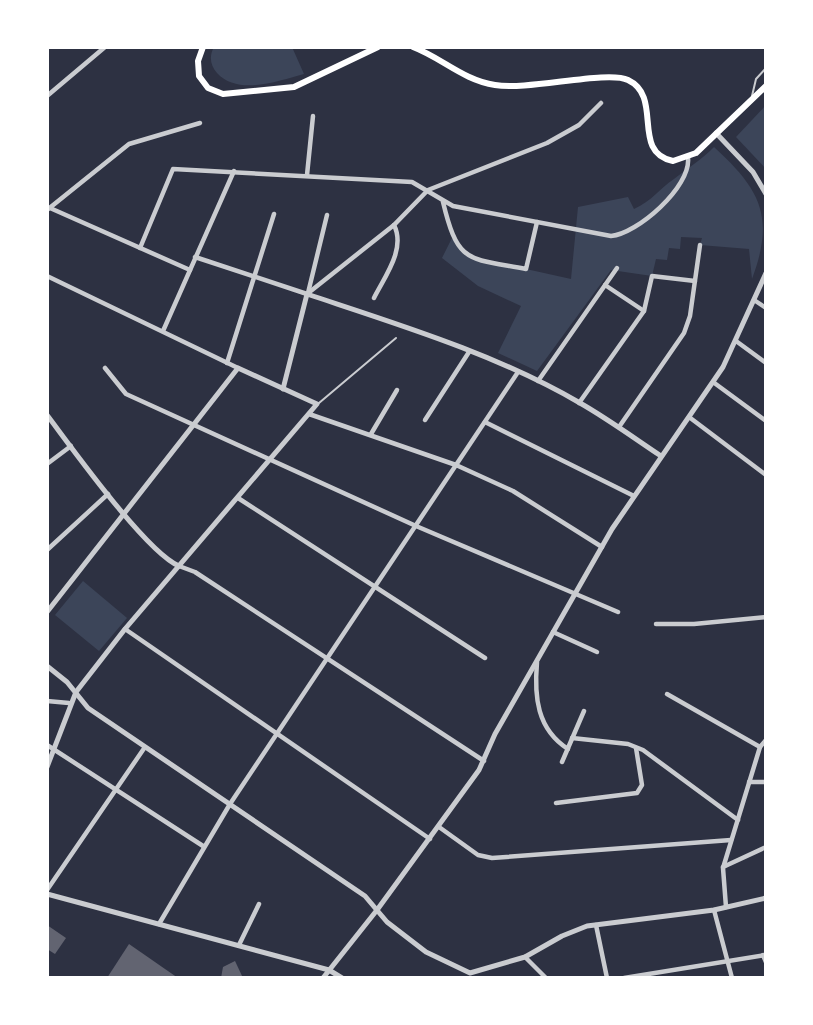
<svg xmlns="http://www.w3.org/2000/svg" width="813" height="1025" font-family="'Fira Sans',sans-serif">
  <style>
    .green { fill: #3c4559 }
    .building { fill: #626471 }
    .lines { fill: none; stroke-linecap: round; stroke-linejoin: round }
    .service { stroke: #caccd0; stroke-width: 2 }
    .minor { stroke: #caccd0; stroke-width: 4.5 }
    .tertiary { stroke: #caccd0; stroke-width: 5 }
    .secondary { stroke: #fff; stroke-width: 6 }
  </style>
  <rect width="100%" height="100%" fill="#2d3142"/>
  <!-- green -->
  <g class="green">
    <path d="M214,47H292L304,74C278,81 238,96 217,73C210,65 209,56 214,47Z"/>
    <path d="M766,105V169L736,137Z"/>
    <path d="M714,147C761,190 775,217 752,279L749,249L700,245L702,238L681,237L680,249L669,248L667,260L656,259L652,276L611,270L537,371L498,353L521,306L478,286L442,258L452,238L468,256L571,279L578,207L628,197L634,209C652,201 659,189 674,179C688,168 701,160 714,147Z"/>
    <path d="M83,581L127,618L99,651L55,615Z"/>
  </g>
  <!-- building -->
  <g class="building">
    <path d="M47,925L66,938L55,954L47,949Z"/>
    <path d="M129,944L178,978H107Z"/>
    <path d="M235,961L243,978H221L223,967Z"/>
  </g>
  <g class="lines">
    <!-- service -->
    <g class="service">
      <path d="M752,96L756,79L766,68"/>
      <path d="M319,403L396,338"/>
    </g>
    <!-- minor -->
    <g class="minor">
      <path d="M47,96L105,47"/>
      <path d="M307,175L313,116"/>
      <path d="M443,202C458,264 467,258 526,269L537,222"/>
      <path d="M50,208L190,270"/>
      <path d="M47,210L129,144L200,123"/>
      <path d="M140,248L173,169L412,182L453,206L611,236C637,234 691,187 688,158"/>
      <path d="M195,257L307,294"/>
      <path d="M47,276L238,368"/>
      <path d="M605,285L644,311"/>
      <path d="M308,293L327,215"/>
      <path d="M307,294L394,225L428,190L547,143L579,125L601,103"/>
      <path d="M374,298C385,276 406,249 394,225"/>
      <path d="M754,300L766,308"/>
      <path d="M163,331L234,171"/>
      <path d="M736,341L766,363"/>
      <path d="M227,363L274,214"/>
      <path d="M105,368L126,394L416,526L618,612"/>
      <path d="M538,381L617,268"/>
      <path d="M713,382L766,421"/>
      <path d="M579,403L644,311L652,276L695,281"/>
      <path d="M309,414L456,465L513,491L602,547"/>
      <path d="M689,417L766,475"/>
      <path d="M425,420L469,352"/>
      <path d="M485,422L634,496"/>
      <path d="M619,427L684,333L690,316L700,245"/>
      <path d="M371,434L397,390"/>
      <path d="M47,464L71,446"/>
      <path d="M238,498L485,658"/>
      <path d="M47,550L108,494"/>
      <path d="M179,566L195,572L484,761"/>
      <path d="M656,624H694L766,617"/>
      <path d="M125,629L430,839"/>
      <path d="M553,632L597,652"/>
      <path d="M537,662C534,697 537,729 568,749"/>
      <path d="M667,694L760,747"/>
      <path d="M47,701L69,703"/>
      <path d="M572,738L628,744L643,750L738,820"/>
      <path d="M47,745L203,846"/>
      <path d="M562,762L584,711"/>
      <path d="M749,782H766"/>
      <path d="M556,803L637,793L642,785L636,748"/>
      <path d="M439,827L478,855L492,858L731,840"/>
      <path d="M723,867L766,847"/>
      <path d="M47,890L145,747"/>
      <path d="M726,907L723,868L760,747L766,740"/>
      <path d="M714,910L732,978"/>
      <path d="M159,924L230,804L518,372"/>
      <path d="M596,925L607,978"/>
      <path d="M239,945L259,904"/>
      <path d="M763,955L766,962"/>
      <path d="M525,957L546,978"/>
      <path d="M624,978L766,955"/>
    </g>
    <!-- tertiary -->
    <g class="tertiary">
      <path d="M716,133L753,172L766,194"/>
      <path d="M283,389L307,294C400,325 496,354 580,403C608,419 634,438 661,456"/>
      <path d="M47,415C72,448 146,552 179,566"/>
      <path d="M47,612L238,368L317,404L125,629L76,692L47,767"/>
      <path d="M47,666L67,682L88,708L365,896L387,922L426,952L470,973L525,957L562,936L587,926L714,910L766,898"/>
      <path d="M47,894L329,970L342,978"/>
      <path d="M323,978L377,910L479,770L495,734L612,529L723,367L766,273"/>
    </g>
    <!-- secondary -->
    <g class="secondary">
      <path d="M203,47L198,61L199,76L208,88L223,94L294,87L378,47"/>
      <path d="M413,47C442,58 463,80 495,85C527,91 607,70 628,80C664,97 630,152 673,161L696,153L766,86"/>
    </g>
  </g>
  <!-- border -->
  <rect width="813" height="1025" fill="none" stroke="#ffffff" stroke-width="98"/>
</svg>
